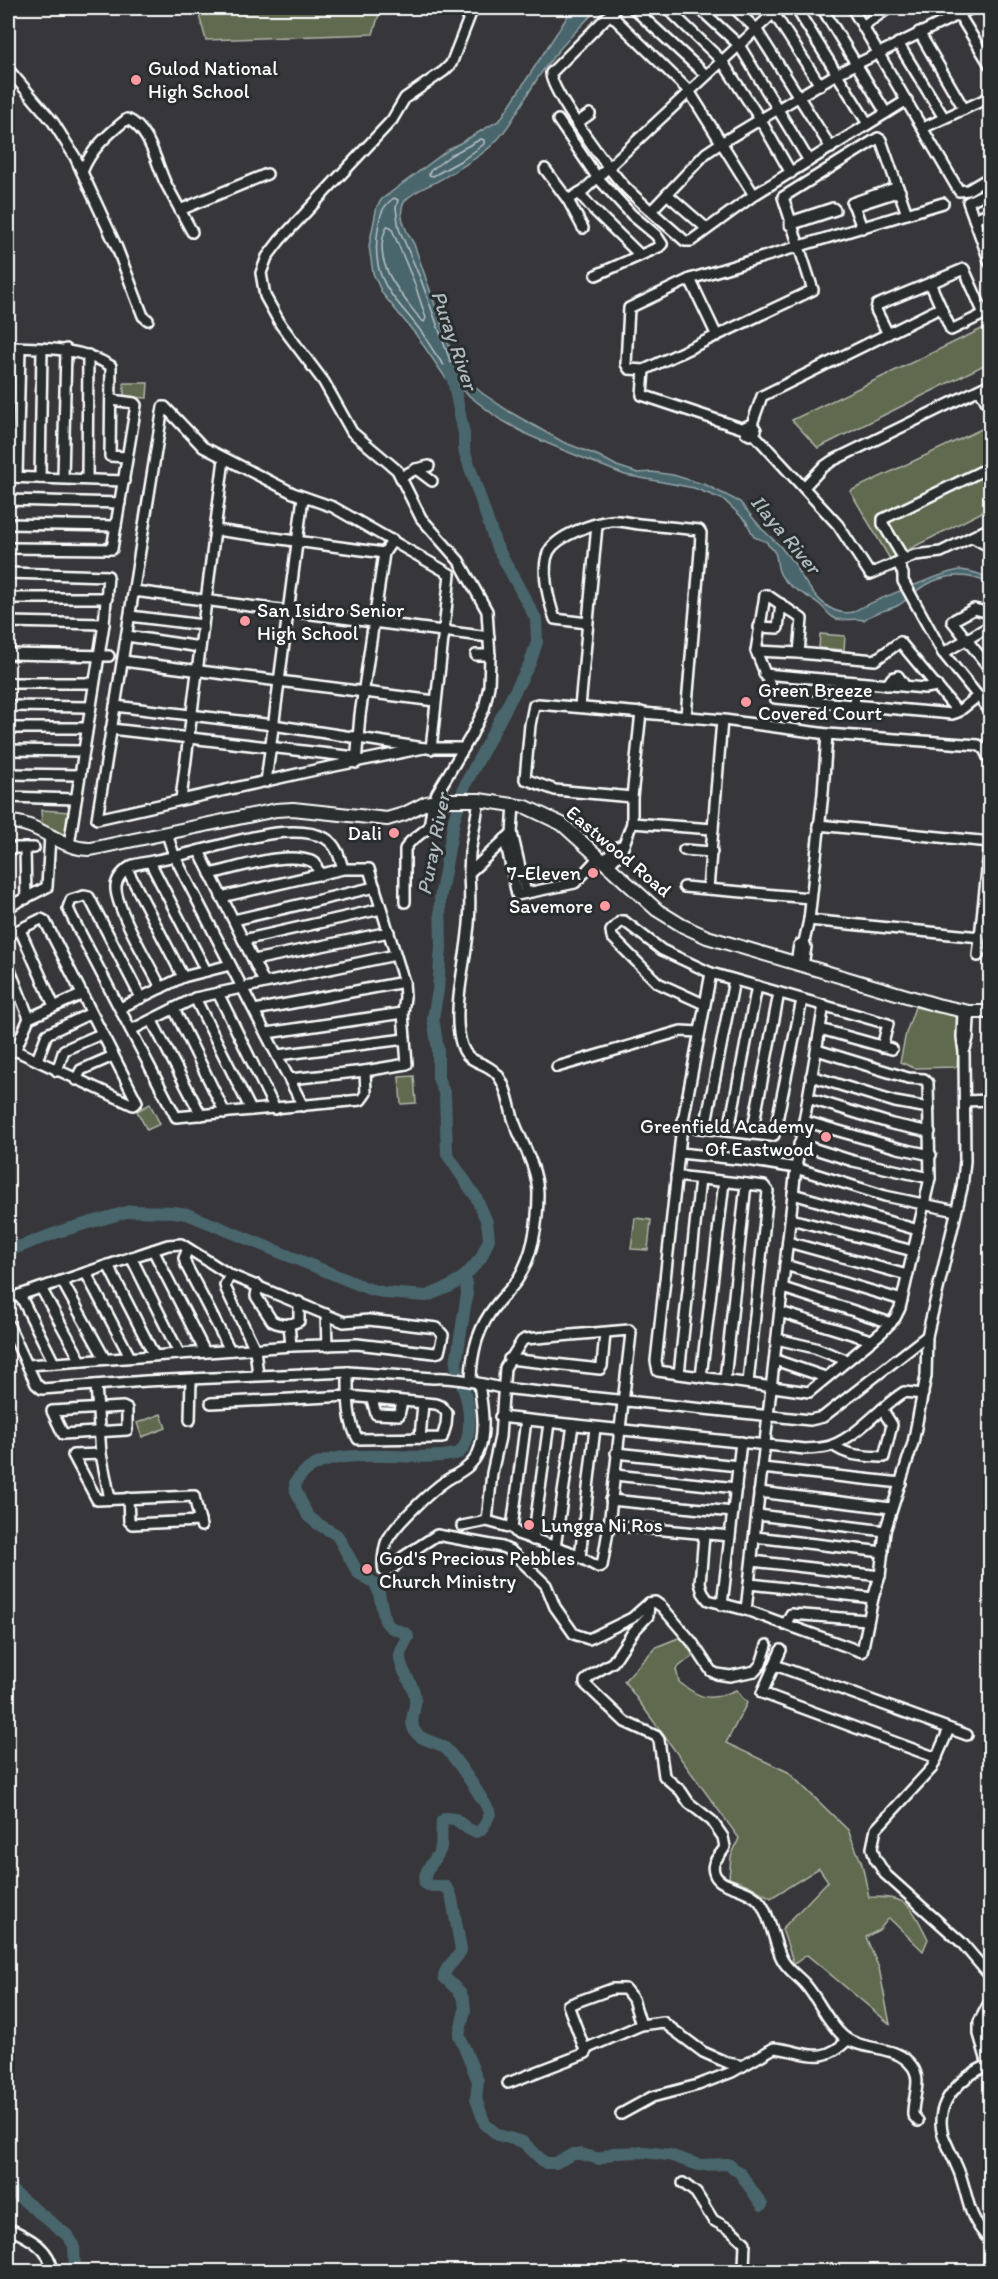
<svg xmlns="http://www.w3.org/2000/svg" width="998" height="2279" font-family="Itim,sans-serif">
  <style>
    .green { fill: #616a50; stroke: #b0b4a8; stroke-width: 1.5 }
    .water { fill: #4a666d; stroke: #92a3a7; stroke-width: 1.5 }
    .lines { fill: none; stroke-linecap: round; stroke-linejoin: round }
    .shore { stroke: #b7c2c5; stroke-width: 1.5 }
    .river { stroke: #4a666d; stroke-width: 12 }
    .minor-casing { stroke: #fff; stroke-width: 14 }
    .major-casing { stroke: #fff; stroke-width: 16 }
    .minor { stroke: #2a2d2e; stroke-width: 9 }
    .major { stroke: #2a2d2e; stroke-width: 12 }
    .poi-dot { fill: #ff9aa2; stroke: #2a2d2e; stroke-width: 2 }
    .labels { text-anchor: middle; dominant-baseline: central; stroke-width: 6; stroke-linejoin: round; paint-order: stroke }
    .poi-label { font-size: 20px; fill: #fff; stroke: #2a2d2e; text-anchor: start }
    .street-label { font-size: 20px; fill: #fff; stroke: #2a2d2e }
    .water-label { font-size: 21px; font-style: italic; fill: #aebabd; stroke: #2a2d2e }
  </style>
  <rect width="100%" height="100%" fill="#37373b"/>
  <filter id="ink" filterUnits="userSpaceOnUse"><feTurbulence type="fractalNoise" baseFrequency=".0167" numOctaves="2"/><feDisplacementMap in="SourceGraphic" scale="12" xChannelSelector="R" yChannelSelector="G"/><feConvolveMatrix kernelMatrix="1 2 1 2 8 2 1 2 1" color-interpolation-filters="sRGB"/></filter>
  <g filter="url(#ink)">
    <!-- green -->
    <g class="green">
      <path d="M197,8H381L373,34L206,40Z"/>
      <path d="M990,325V362L818,448L792,420Z"/>
      <path d="M124,383H148L147,398L124,397Z"/>
      <path d="M990,425V508L890,559L850,491Z"/>
      <path d="M820,634L845,636L844,650L819,648Z"/>
      <path d="M41,810L70,812L67,837L64,838L42,825Z"/>
      <path d="M915,1007L960,1016L957,1067L914,1068L900,1062L906,1033Z"/>
      <path d="M414,1076L416,1103L401,1104L399,1077Z"/>
      <path d="M150,1104L160,1124L147,1130L137,1111Z"/>
      <path d="M635,1218L651,1220L648,1250L631,1249Z"/>
      <path d="M161,1414L166,1428L142,1437L137,1423Z"/>
      <path d="M681,1637L696,1653L676,1669L679,1682C700,1699 710,1702 736,1690L747,1703L726,1743L788,1772L848,1830L862,1864L869,1897C910,1897 910,1904 928,1939L923,1951L889,1918L879,1930L866,1937L879,1968L890,2024L807,1955L794,1964L782,1929L828,1881L819,1868L771,1898L748,1885L729,1878L731,1857L739,1838L624,1681L656,1647Z"/>
    </g>
    <!-- water -->
    <path class="water" d="M573,8H599C576,30 551,56 534,84C520,106 509,130 490,147C474,161 454,172 436,182C426,187 412,192 405,201C396,213 407,233 414,244L451,351L464,378L482,393L510,412L563,442L599,456L617,466L638,473L652,472L673,475L706,485L740,502L762,529L780,546L798,568L797,570C810,589 827,618 853,612C861,606 951,569 961,570C969,571 981,574 990,579V584C969,573 945,573 924,586C914,591 907,601 897,606C886,611 873,612 864,620C855,618 843,621 836,619C829,617 825,608 819,604C808,595 791,590 782,577C773,565 782,555 768,545L767,542L754,537L746,521L724,500L694,488L625,475L563,450L528,435L498,418L445,377L417,336L382,293L373,273L369,246L377,206L382,199L448,150L500,120Z"/>
    <g class="lines">
      <!-- shore -->
      <g class="shore">
        <path d="M481,139L484,140V144L464,159L433,176L429,175L430,171L451,155Z"/>
        <path d="M394,198L398,200L396,208L399,229L421,280L452,366L450,370C441,366 429,343 423,334C394,295 370,283 378,229C380,215 382,206 394,198Z"/>
        <path d="M387,226L391,227L414,282L426,318L424,322L420,319C400,292 370,262 387,226Z"/>
      </g>
      <!-- river -->
      <g class="river">
        <path d="M8,1251L61,1231L130,1211L174,1212L187,1214L369,1289L386,1293L427,1296L451,1286L465,1276L481,1258L489,1239L487,1222L476,1197L447,1154L445,1095L438,1078V1050L433,1018L438,990L441,946L440,899L454,820L465,785L530,663L537,642L536,619L496,545L464,450V434L453,380L449,369"/>
        <path d="M458,1378L456,1363L467,1294L465,1276"/>
        <path d="M462,1385C470,1403 474,1439 459,1453C414,1466 323,1437 295,1483L296,1491L308,1516L318,1524L337,1535L358,1573L374,1583L378,1589L385,1621L390,1627L407,1634L408,1637C405,1644 399,1651 400,1658C401,1673 414,1683 415,1697C417,1710 407,1721 416,1733C424,1742 436,1741 445,1748C454,1755 485,1802 490,1813C479,1843 472,1831 455,1819L446,1818L442,1821C441,1830 442,1839 441,1847C438,1861 422,1868 425,1884L432,1886H445L450,1892L452,1899L461,1950C457,1961 445,1965 444,1977L460,1992L464,2001L465,2010L459,2035L478,2081L476,2099L485,2124L498,2135L523,2142L545,2163H556L573,2154H581L599,2159L613,2153L645,2152L669,2155L699,2165L728,2164L740,2173L762,2205"/>
        <path d="M8,2188L67,2235L74,2245L75,2272"/>
      </g>
      <defs>
        <g id="minor">
          <path d="M616,8L551,73C548,88 612,174 626,188C645,207 665,223 685,241H691L754,195L907,100"/>
          <path d="M633,8L706,75"/>
          <path d="M667,8L722,61L760,119L791,173"/>
          <path d="M699,8L739,45L809,161"/>
          <path d="M734,8L756,29L831,148"/>
          <path d="M768,8L775,15L820,85"/>
          <path d="M796,8L868,124"/>
          <path d="M822,8L886,113"/>
          <path d="M852,8L959,191L968,190L990,177"/>
          <path d="M955,8L990,65"/>
          <path d="M610,14L689,91L754,195"/>
          <path d="M864,25L889,8"/>
          <path d="M919,32L964,109"/>
          <path d="M898,43L944,118"/>
          <path d="M8,69L53,122L75,157L117,248L143,316L148,320"/>
          <path d="M558,120L597,177L632,215L656,235L662,244L659,247L596,275"/>
          <path d="M577,123L590,114"/>
          <path d="M923,128L990,97"/>
          <path d="M545,169L568,200"/>
          <path d="M82,172C91,149 108,134 127,119C149,128 156,162 165,182C174,199 183,215 192,232"/>
          <path d="M898,187L852,203L854,206L900,191"/>
          <path d="M990,191L968,202L990,263"/>
          <path d="M579,193L593,209L640,255"/>
          <path d="M667,194L706,228"/>
          <path d="M854,206L862,228"/>
          <path d="M180,210L267,174"/>
          <path d="M651,211L706,153L721,143L838,73L972,8"/>
          <path d="M974,219L990,212"/>
          <path d="M790,222L833,208L835,210L790,225"/>
          <path d="M583,228L568,200L584,190L779,8"/>
          <path d="M690,279L717,336"/>
          <path d="M888,334L876,310L877,305L964,269L984,314L951,330L930,283"/>
          <path d="M8,347C43,348 79,347 111,366L110,456L127,457"/>
          <path d="M644,370L629,369L626,364L629,308L690,279L943,203"/>
          <path d="M980,390L990,408"/>
          <path d="M752,424L756,430L750,435L746,433L745,427L752,424L762,396L940,308"/>
          <path d="M744,429L642,395L644,370L813,290L783,197L878,138L881,140L907,214"/>
          <path d="M754,434L838,525L870,574L915,555L941,552L990,528"/>
          <path d="M416,469L432,481"/>
          <path d="M8,477L124,481"/>
          <path d="M17,477L20,348"/>
          <path d="M401,477L416,469L429,466"/>
          <path d="M40,478L42,349"/>
          <path d="M63,478L66,349"/>
          <path d="M87,479L88,355"/>
          <path d="M804,487L822,468L832,461L990,384"/>
          <path d="M8,500L120,503"/>
          <path d="M8,524L116,526"/>
          <path d="M215,530L384,553"/>
          <path d="M972,537L990,547"/>
          <path d="M8,548L112,549L136,405L134,403L112,400"/>
          <path d="M904,559L883,524V519L990,467"/>
          <path d="M898,562L903,574V581L943,653L990,711"/>
          <path d="M8,573L108,576L104,624L69,845"/>
          <path d="M134,591L489,637"/>
          <path d="M8,598H107"/>
          <path d="M990,613L974,609L952,621L990,669"/>
          <path d="M130,616L203,625"/>
          <path d="M8,622L104,624"/>
          <path d="M587,623L555,619C549,602 540,568 549,551C558,535 594,523 611,521C619,520 630,523 639,524C659,526 679,528 699,530L701,533L700,552L686,716"/>
          <path d="M759,627L778,628L781,604"/>
          <path d="M127,636L200,647"/>
          <path d="M756,651L799,653"/>
          <path d="M943,653L990,626"/>
          <path d="M8,654L109,656"/>
          <path d="M476,655H490"/>
          <path d="M123,661L435,701"/>
          <path d="M764,674L925,688L937,686"/>
          <path d="M8,683H94"/>
          <path d="M887,685L892,678L898,676L905,686"/>
          <path d="M8,706L90,707"/>
          <path d="M115,706L273,725L424,748H464"/>
          <path d="M854,706L856,682"/>
          <path d="M580,707L597,525"/>
          <path d="M958,712L900,642L875,660L799,653L802,619L767,595H765L756,651L775,698L952,714L958,712L978,696"/>
          <path d="M8,728H87"/>
          <path d="M111,729L356,757"/>
          <path d="M424,748L315,770L97,819L163,407H165L203,447L293,493L333,507L450,574L431,749"/>
          <path d="M8,750L83,751"/>
          <path d="M356,763L360,715L384,553L393,540"/>
          <path d="M8,774L80,775"/>
          <path d="M266,782L303,497"/>
          <path d="M8,797L76,799"/>
          <path d="M632,797L555,790L525,779L530,725L534,705L538,704L724,720L827,734L978,745L984,749L990,761"/>
          <path d="M181,799L224,459"/>
          <path d="M632,823L713,829"/>
          <path d="M818,825L990,842"/>
          <path d="M512,833L526,893"/>
          <path d="M167,834L174,855L303,1106"/>
          <path d="M505,839L517,895L575,883L599,857"/>
          <path d="M8,848H34"/>
          <path d="M25,848L26,899"/>
          <path d="M684,850L712,852"/>
          <path d="M199,851L264,982"/>
          <path d="M604,861L617,847L624,845"/>
          <path d="M150,862L206,971"/>
          <path d="M608,866L621,852L632,823V797L641,712"/>
          <path d="M127,869L183,977"/>
          <path d="M469,873L470,853L479,800"/>
          <path d="M210,874C238,868 289,849 315,863L320,875"/>
          <path d="M684,887L810,898"/>
          <path d="M708,889L722,720"/>
          <path d="M405,902V849L410,842L429,827L432,808L437,793L471,736L484,709L489,686L490,657L487,611L459,561L421,518L397,470L352,432L324,382L281,325L265,296L261,273L267,257L280,240L392,120L405,98L444,71L451,64L473,8"/>
          <path d="M8,907L47,887L50,835"/>
          <path d="M234,920L375,887"/>
          <path d="M809,920L980,937"/>
          <path d="M20,930L54,1006"/>
          <path d="M8,935L41,919L45,921L137,1102L133,1105L8,1047"/>
          <path d="M243,940L381,909"/>
          <path d="M978,956L990,842"/>
          <path d="M254,960L389,932"/>
          <path d="M796,963L799,945L804,942L809,920L823,793L827,734"/>
          <path d="M8,965L29,1018"/>
          <path d="M803,965L806,947L804,942"/>
          <path d="M711,973L682,1126L656,1361L658,1371L809,1392L882,1332L895,1318L900,1308L930,1178L928,1083L924,1079L908,1078L817,1050"/>
          <path d="M161,988C151,967 114,906 116,886C117,877 125,870 133,865C156,860 179,856 201,850C235,842 292,822 325,838C337,845 340,858 343,869"/>
          <path d="M218,993L275,1109"/>
          <path d="M141,998L89,897L84,896L71,900L68,908L71,915L176,1117L361,1100L366,1093L365,1071L407,1064L403,1013L405,997L404,982L369,869H343L221,897"/>
          <path d="M195,998L251,1110"/>
          <path d="M704,1004L658,983L612,937L611,931L621,921H624L662,950L711,973L888,1024L882,1047"/>
          <path d="M120,1008L183,977L230,965"/>
          <path d="M174,1009L225,1113"/>
          <path d="M255,1010L404,982"/>
          <path d="M152,1021L201,1115"/>
          <path d="M820,1029L892,1049"/>
          <path d="M131,1030L195,998L395,955"/>
          <path d="M267,1033L403,1013"/>
          <path d="M965,1049L968,1038L969,1019"/>
          <path d="M15,1051L29,1018L83,994"/>
          <path d="M278,1055L405,1039"/>
          <path d="M37,1060L47,1034L91,1013"/>
          <path d="M557,1067L681,1031L699,1032"/>
          <path d="M57,1071L64,1050L101,1034"/>
          <path d="M811,1076L895,1102L929,1108"/>
          <path d="M290,1079L365,1071"/>
          <path d="M76,1080L81,1070L113,1056"/>
          <path d="M808,1098L892,1124L930,1132"/>
          <path d="M965,1101L990,1100"/>
          <path d="M804,1121L898,1148L931,1155"/>
          <path d="M682,1126L771,1136L774,1135L802,1000"/>
          <path d="M705,1128L734,980"/>
          <path d="M729,1130L757,986"/>
          <path d="M752,1133L779,993"/>
          <path d="M799,1144L853,1161L930,1178"/>
          <path d="M680,1153L747,1160L796,1168L885,1196L956,1211"/>
          <path d="M676,1176L764,1186L768,1191L748,1383"/>
          <path d="M793,1194L918,1230"/>
          <path d="M791,1219L913,1251"/>
          <path d="M788,1242L907,1275"/>
          <path d="M188,1249L184,1258L186,1265L230,1350"/>
          <path d="M153,1250L205,1352"/>
          <path d="M131,1257L179,1353"/>
          <path d="M108,1265L154,1355"/>
          <path d="M785,1265L902,1300"/>
          <path d="M86,1273L130,1357"/>
          <path d="M230,1275L225,1285L226,1289L255,1349L258,1375"/>
          <path d="M62,1281L105,1359"/>
          <path d="M258,1285L256,1296L272,1321C280,1326 291,1325 299,1321V1302"/>
          <path d="M41,1288L81,1361"/>
          <path d="M783,1288L891,1323"/>
          <path d="M20,1295L54,1363"/>
          <path d="M8,1299L153,1250L168,1245L181,1244L230,1275L344,1322L369,1320L437,1328L443,1335L439,1352L434,1353L357,1344L291,1346L28,1365"/>
          <path d="M780,1312L871,1340"/>
          <path d="M326,1314L327,1346"/>
          <path d="M8,1324L36,1384L42,1389L146,1381L348,1372L433,1378C453,1376 481,1384 502,1388L810,1420L823,1417L927,1336"/>
          <path d="M289,1324L291,1346"/>
          <path d="M777,1339L815,1348L846,1360"/>
          <path d="M509,1359L600,1369L602,1366L605,1333"/>
          <path d="M775,1360L825,1377"/>
          <path d="M679,1374L700,1179"/>
          <path d="M701,1377L724,1182"/>
          <path d="M725,1380L746,1184"/>
          <path d="M471,1381C471,1353 478,1327 496,1305C503,1295 513,1288 519,1277C534,1252 538,1222 538,1193C537,1168 524,1147 515,1124C509,1109 508,1086 496,1073C485,1061 468,1064 462,1046C451,1014 465,966 468,933C471,913 470,893 469,873L512,833L514,804"/>
          <path d="M479,1384C482,1404 487,1433 478,1453C472,1467 460,1472 447,1480C432,1490 392,1527 386,1543C384,1551 382,1564 384,1571L394,1567L403,1557L437,1535L502,1547L511,1551L546,1585L555,1607L574,1634L589,1639L632,1618L649,1603L655,1602L662,1607L692,1642L711,1671L717,1674L730,1676L755,1671L761,1664L767,1645"/>
          <path d="M96,1385L101,1454L110,1499"/>
          <path d="M372,1399L376,1414L399,1415L402,1402"/>
          <path d="M211,1403L349,1396L436,1404L441,1406L447,1413L446,1425L442,1438L358,1439C347,1422 348,1393 348,1372"/>
          <path d="M123,1407L127,1409V1430L63,1434L52,1411Z"/>
          <path d="M500,1417L805,1449C814,1448 824,1449 833,1445C860,1434 880,1407 904,1392L923,1394"/>
          <path d="M190,1420L191,1380"/>
          <path d="M420,1438L423,1403"/>
          <path d="M833,1445C848,1457 866,1456 884,1457L892,1425L882,1409"/>
          <path d="M616,1453L738,1466"/>
          <path d="M101,1454L73,1455L97,1500L194,1496L201,1526"/>
          <path d="M762,1468L901,1483"/>
          <path d="M615,1475L736,1488"/>
          <path d="M759,1492L891,1508"/>
          <path d="M128,1498L129,1521L132,1524L200,1521"/>
          <path d="M611,1500L733,1512"/>
          <path d="M758,1515L885,1531"/>
          <path d="M609,1525L730,1536"/>
          <path d="M462,1526L487,1521L512,1528L518,1534L568,1551L598,1567L602,1566L609,1525L631,1333L629,1330L525,1339L522,1341L505,1368L500,1437L492,1473L487,1521"/>
          <path d="M512,1528L526,1420"/>
          <path d="M704,1535L700,1583L703,1593L708,1600L746,1610L862,1652L873,1598L880,1576L885,1531L913,1443L926,1376L927,1336L962,1188L965,1161L964,1052L962,1037L963,1011"/>
          <path d="M755,1537L883,1552"/>
          <path d="M533,1540L549,1423"/>
          <path d="M555,1547L573,1425"/>
          <path d="M580,1557L595,1428"/>
          <path d="M753,1561L880,1576"/>
          <path d="M750,1584L873,1598"/>
          <path d="M649,1603L648,1616L633,1632L613,1662L593,1674L585,1681V1684L625,1722L656,1736L659,1740L664,1776L681,1791L689,1803L712,1821L723,1837L725,1847C720,1857 709,1862 715,1875C721,1888 748,1887 760,1902C771,1917 773,1940 781,1957C786,1969 797,1975 805,1984C819,2000 827,2022 843,2036C861,2052 895,2043 912,2066C923,2080 912,2099 913,2115L918,2121"/>
          <path d="M722,1605L741,1442"/>
          <path d="M746,1610L796,1168L824,1005"/>
          <path d="M785,1625L791,1614L867,1620"/>
          <path d="M781,1650L762,1693L937,1758"/>
          <path d="M775,1665L967,1735"/>
          <path d="M949,1729L932,1768L876,1829L872,1848L875,1858L885,1874L962,1943L990,1976"/>
          <path d="M585,2049L641,2025L663,2022L703,2052L728,2063L743,2066"/>
          <path d="M990,2064C963,2076 933,2101 943,2135C948,2148 955,2161 960,2174C970,2204 967,2215 990,2241"/>
          <path d="M988,2065L979,2034V2022L990,2001"/>
          <path d="M508,2083L586,2053L568,2005L612,1989H625L633,1999L641,2025"/>
          <path d="M621,2114L652,2097L698,2085L732,2072L774,2048C807,2051 819,2067 848,2040"/>
          <path d="M683,2183L696,2193L713,2220L731,2230L745,2243L744,2267L736,2272"/>
          <path d="M8,2228C27,2237 50,2247 53,2272"/>
        </g>
        <path id="major" d="M8,822C41,822 60,850 91,849L276,810L293,809L387,819L404,814L426,803L442,800H479L526,807L562,824L657,910L683,926L707,937L937,1005L969,1012H990"/>
      </defs>
      <!-- minor casing -->
      <use href="#minor" class="minor-casing"/>
      <!-- major casing -->
      <use href="#major" class="major-casing"/>
      <!-- minor -->
      <use href="#minor" class="minor"/>
      <!-- major -->
      <use href="#major" class="major"/>
    </g>
  </g>
  <!-- markers -->
  <g class="poi-dot">
    <circle cx="136" cy="80" r="6"/>
    <circle cx="245" cy="621" r="6"/>
    <circle cx="746" cy="702" r="6"/>
    <circle cx="394" cy="833" r="6"/>
    <circle cx="593" cy="873" r="6"/>
    <circle cx="605" cy="906" r="6"/>
    <circle cx="826" cy="1137" r="6"/>
    <circle cx="529" cy="1525" r="6"/>
    <circle cx="367" cy="1569" r="6"/>
  </g>
  <g class="labels">
    <!-- poi labels -->
    <g class="poi-label">
      <text x="148" y="68">Gulod National<tspan x="148" dy="23">High School</tspan></text>
      <text x="257" y="610">San Isidro Senior<tspan x="257" dy="23">High School</tspan></text>
      <text x="758" y="690">Green Breeze<tspan x="758" dy="23">Covered Court</tspan></text>
      <text x="382" y="833" text-anchor="end">Dali</text>
      <text x="581" y="873" text-anchor="end">7-Eleven</text>
      <text x="593" y="906" text-anchor="end">Savemore</text>
      <text x="814" y="1126" text-anchor="end">Greenfield Academy<tspan x="814" dy="23">Of Eastwood</tspan></text>
      <text x="541" y="1525">Lungga Ni Ros</text>
      <text x="379" y="1558">God's Precious Pebbles<tspan x="379" dy="23">Church Ministry</tspan></text>
    </g>
    <!-- street labels -->
    <g class="street-label">
      <text transform="translate(619 851) rotate(40)">Eastwood Road</text>
    </g>
    <!-- water labels -->
    <g class="water-label">
      <text transform="translate(455 340) rotate(71)">Puray River</text>
      <text transform="translate(786 534) rotate(50)">Ilaya River</text>
      <text transform="translate(433 844) rotate(-79)">Puray River</text>
    </g>
  </g>
  <!-- margin -->
  <rect width="998" height="2279" fill="none" stroke="#2a2d2e" stroke-width="30"/>
  <rect x="15" y="15" width="968" height="2249" fill="none" stroke="#fff" stroke-width="2" filter="url(#ink)"/>
</svg>
